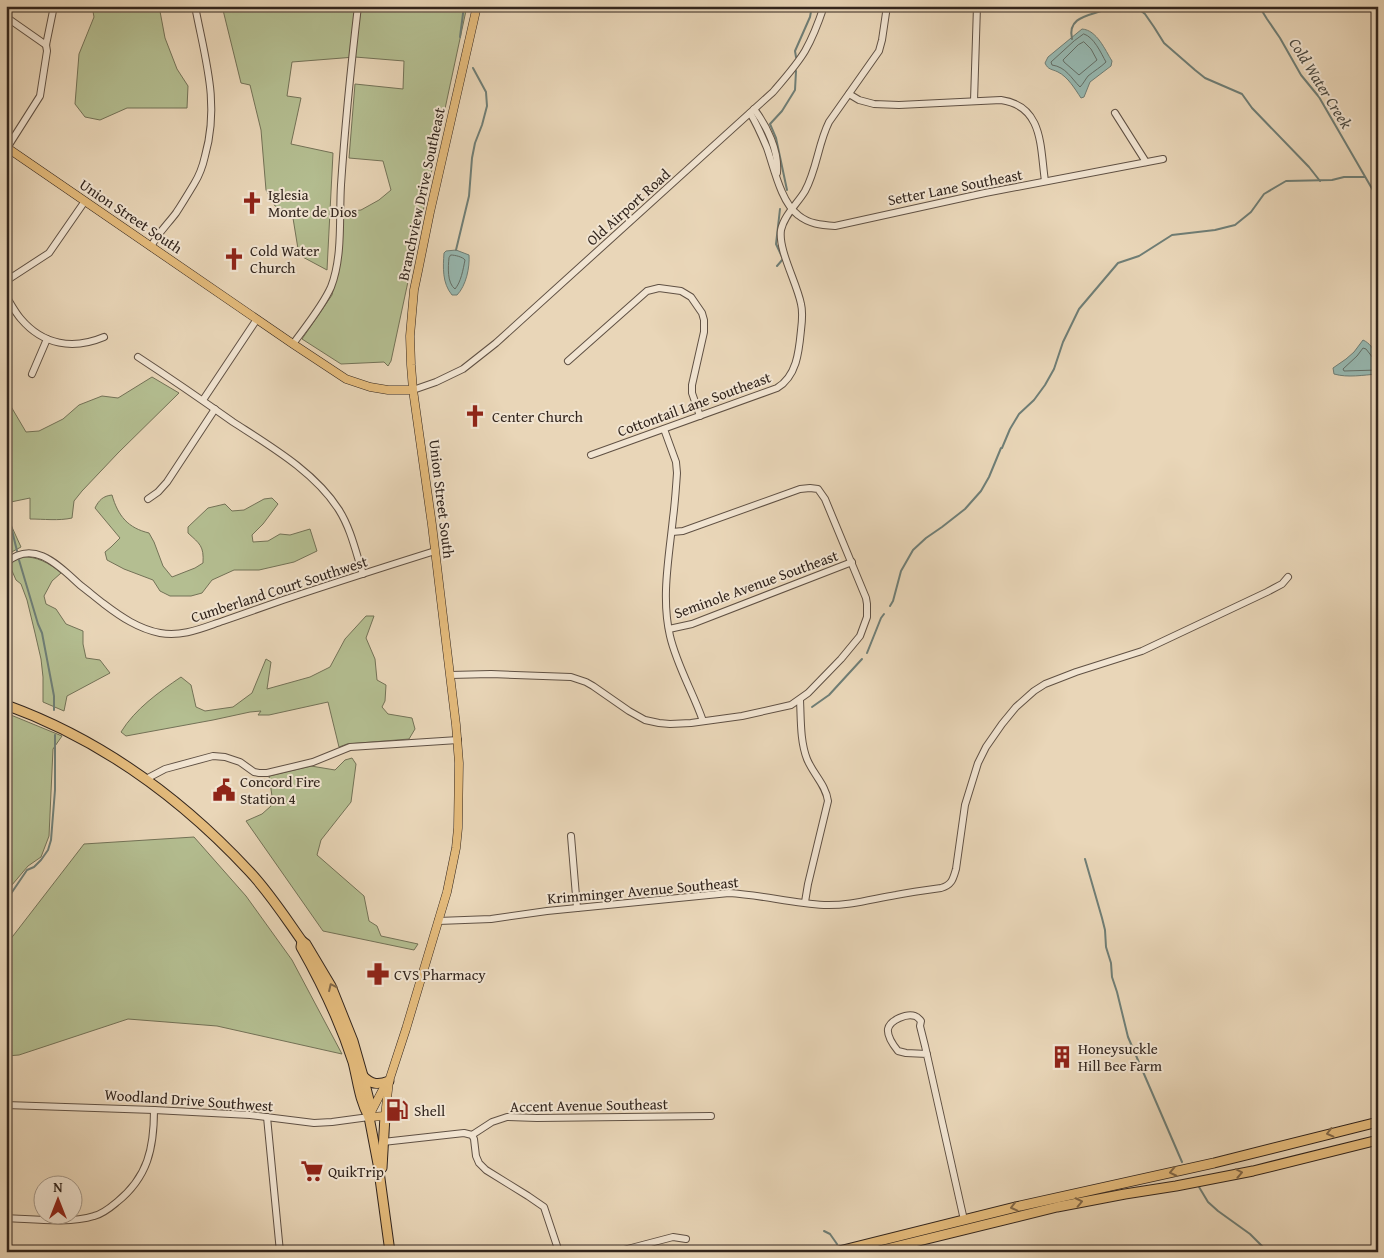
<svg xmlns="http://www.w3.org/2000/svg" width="1384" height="1258" font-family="'Gentium Book Plus',serif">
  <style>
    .green { fill: #b4be91; stroke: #737257 }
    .water { fill: #97b9b2; stroke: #6f7e76 }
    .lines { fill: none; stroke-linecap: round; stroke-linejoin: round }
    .shore { stroke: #646f68; stroke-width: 1 }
    .stream { stroke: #6f7e76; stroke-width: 2 }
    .minor-casing { stroke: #605144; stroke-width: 8 }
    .major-casing { stroke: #32251d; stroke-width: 9 }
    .highway-casing { stroke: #32251d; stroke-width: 11 }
    .minor { stroke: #f1e4d1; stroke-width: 6 }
    .major { stroke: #e4bb7c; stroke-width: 8 }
    .highway { stroke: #e4bb7c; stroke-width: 9 }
    .oneway { stroke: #826848 }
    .labels { text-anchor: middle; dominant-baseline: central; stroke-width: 4; stroke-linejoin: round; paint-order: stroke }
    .street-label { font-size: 15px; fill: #32251d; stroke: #f1e4d1 }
    .poi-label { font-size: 15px; fill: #32251d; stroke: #f1e4d1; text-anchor: start }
    .water-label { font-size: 16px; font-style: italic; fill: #4b4a42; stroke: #f1e4d1 }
  </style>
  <rect width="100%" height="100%" fill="#e9d6b8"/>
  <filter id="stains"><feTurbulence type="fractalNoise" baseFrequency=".004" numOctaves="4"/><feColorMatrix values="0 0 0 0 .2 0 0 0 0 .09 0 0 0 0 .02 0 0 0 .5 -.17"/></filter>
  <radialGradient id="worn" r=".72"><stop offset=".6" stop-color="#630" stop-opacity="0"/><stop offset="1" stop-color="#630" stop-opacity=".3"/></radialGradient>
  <!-- green -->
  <g class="green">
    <path d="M92,6H159L165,38L177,69L188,86L187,108H127L100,120L85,117L75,104L79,54L94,17Z"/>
    <path d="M222,6H467L391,361L388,366L384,362L341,364L302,339L332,295L335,282L343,212L361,210L379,200L391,190L383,161L349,158L355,84L403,89L404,61L355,57L292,62L287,96L301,98L291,144L333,153L327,270L299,255L292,212L275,206L266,190L261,130L250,85L241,83Z"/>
    <path d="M152,377L179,393L118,453L82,491L74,501L72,518C59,521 43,519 30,519V498L6,503V398L26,432L39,431L63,419L79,405L102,396L118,398Z"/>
    <path d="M112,495C118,516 128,528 149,533L154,542L163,566L172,577L195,568L203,563C204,546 200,544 188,533V527L208,508L225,504L232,511L244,510L264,499L272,498L278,504L263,524L252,535L253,542L268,541L280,534L290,535L310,529L317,551L294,562L259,570H234L212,580L202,593L191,596H170L160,591L153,580L124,569L107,560L105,552L111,547L120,538L95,508C99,500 103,496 112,495Z"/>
    <path d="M6,514L21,547L6,555Z"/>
    <path d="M21,557C37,556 49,563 61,573L52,581L44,596L46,604L56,609L66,624L83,631V644L86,658L100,660L110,673L67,696L64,711L43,702V677L41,659L35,633L27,600L21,584L16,580L9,564L14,560Z"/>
    <path d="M366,616H374L366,638L375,659L377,680L386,685L385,701L382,707L388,714L412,718L415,729L409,739L347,744L339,747L328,702L269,715H258L261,711L250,712L213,720L126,736L121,732C135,709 159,692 181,677L191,685L196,707L205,711L233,707L252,693L266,659L271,662L267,689L310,677L330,667L345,639Z"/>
    <path d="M6,713L62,736L53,749L49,836L41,857L28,866L6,892Z"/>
    <path d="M352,758L356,764L351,802L321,840L317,855L364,896L369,921L377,926L381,936L418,944L414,950L323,931L246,821L262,814L271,806L272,796L269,776L311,766L335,770L345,760Z"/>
    <path d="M194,837L246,896L292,960L342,1054L217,1026L128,1019L19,1055L6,1056V945L84,844Z"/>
  </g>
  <!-- water -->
  <g class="water">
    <path d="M1082,29C1097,30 1105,50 1112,61L1111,66L1090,82L1084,97L1081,98C1075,89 1068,77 1058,72C1052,69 1048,70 1045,63L1048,57Z"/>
    <path d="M456,250L469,255C470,267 466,286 457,295H452C442,283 443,267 444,253L446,251Z"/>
    <path d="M1363,340C1376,346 1378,361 1378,374C1363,375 1348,378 1334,374L1333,368L1346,359L1354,352Z"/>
  </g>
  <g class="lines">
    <!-- shore -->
    <g class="shore">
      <path d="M1084,34C1094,37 1101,53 1106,62C1101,67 1094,71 1088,76C1085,80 1083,84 1080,87C1071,78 1066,67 1052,65L1051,62L1074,41Z"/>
      <path d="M1084,42L1091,49L1097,60L1079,75L1064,62L1063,60L1078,45Z"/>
      <path d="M451,255C455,255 463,257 465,260C463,270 461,282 455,289C447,283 448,267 449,258Z"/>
      <path d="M1378,359L1373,358L1366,349L1363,348L1357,356L1343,369L1344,371L1378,370"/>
    </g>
    <!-- stream -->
    <g class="stream">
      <path d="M1135,6L1145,14L1154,27L1164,43L1195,70L1205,78L1242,94L1252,108L1309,167L1320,181"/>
      <path d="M1259,6L1267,19L1280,38L1301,75L1319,97L1378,199"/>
      <path d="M460,37L464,6"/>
      <path d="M1072,39C1066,13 1097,16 1113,6"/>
      <path d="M796,57L795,51L810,17L812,6"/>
      <path d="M787,190L776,138L770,124L782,111L795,90L796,71"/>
      <path d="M456,250L469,196L472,158L475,143L482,125L487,106L486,92L473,68"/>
      <path d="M777,266L783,259L776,244L780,209"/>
      <path d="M6,505L17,551"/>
      <path d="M19,560L38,624L42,633L54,696V710"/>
      <path d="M890,606L893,601L901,571L913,550L926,538L942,527L965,509L981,491L989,477L1001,448H1002L1010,429L1019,414L1034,400L1045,385L1054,369L1063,342L1079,309L1118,263L1139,256L1172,235L1215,230L1235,225L1251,212L1264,194L1286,181L1332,180L1344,177H1365"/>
      <path d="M867,653L881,618L884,614"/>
      <path d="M812,707L829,695L862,659"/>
      <path d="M1085,859L1102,918L1105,930L1106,947L1111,963L1112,977L1117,992L1128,1037L1182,1162"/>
      <path d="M6,901L27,870L34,867L41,860L48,850L51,840L55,790V735"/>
      <path d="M1199,1187L1208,1202L1218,1211L1250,1234L1268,1252"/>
      <path d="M824,1231L830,1234L837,1244"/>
    </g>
    <defs>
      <g id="minor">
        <path d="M6,17L46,45"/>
        <path d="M849,94L859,100L874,104L899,105L1001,100C1044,106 1040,148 1045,181"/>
        <path d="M974,101L977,6"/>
        <path d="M754,109C767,126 779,151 777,173"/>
        <path d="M750,113C757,124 762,136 767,148C774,168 781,202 798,215C809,224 821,225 835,226L985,193L1163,159"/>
        <path d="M1115,113L1146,162"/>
        <path d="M7,148L40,96L47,51L46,45L54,6"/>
        <path d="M151,247C157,234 167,225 176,213C182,204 188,194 194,184C199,176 203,165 205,156C220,103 205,59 195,6"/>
        <path d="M6,281L49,253L85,201"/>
        <path d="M6,296C11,304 15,312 21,319C43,345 73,350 104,337"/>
        <path d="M293,344C306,326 322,307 331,287C343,256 339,217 341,185C345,125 351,66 358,6"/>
        <path d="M138,357C170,378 202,400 233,422C270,446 315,472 339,510C351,529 356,553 363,574"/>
        <path d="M568,361L647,291L659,288L681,291L691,297L702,313L704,320V332L692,385V393L700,416"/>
        <path d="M32,374L47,339"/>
        <path d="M413,390L436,382L463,369L496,343L773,92C784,79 796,66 805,51C813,37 819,21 824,6"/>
        <path d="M203,400L257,319"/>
        <path d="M664,429L676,462L677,473C676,488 675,503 673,518C669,557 661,598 670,636C677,666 693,692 703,721"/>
        <path d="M591,455L777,388C797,376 799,351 801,330C802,322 803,312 801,304C797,283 778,250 781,230C784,215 798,203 805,191C817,169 818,144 829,122L879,51L882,40L887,6"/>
        <path d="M148,499L158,492L167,482L215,409"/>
        <path d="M6,563C34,538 60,567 80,585C88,591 96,598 104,604C121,617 139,629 160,633C183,637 202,628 223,621C243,614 263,607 283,600C334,583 384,567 435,551"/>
        <path d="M669,629L692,624L852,562"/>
        <path d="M6,655L8,681L6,696"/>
        <path d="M450,675L491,674L571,677L586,682L593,686L629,711L645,720L659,723L670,724L691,723L742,716L791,705L808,693L841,659L860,636L867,617V604L866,598L825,499L818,489L810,488L800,489L683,531L672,532"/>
        <path d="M800,700C801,719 800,741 807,759C813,774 826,785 828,801L808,884L805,902"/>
        <path d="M146,779L165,769L213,756L225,757L240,762L254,772L259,773H267L313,762L350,747L458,740"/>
        <path d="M571,836L577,908"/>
        <path d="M438,921L491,919L547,911L729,893C761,895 792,903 824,905C849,906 872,899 896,895C911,892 926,890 941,888C952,885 953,879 956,869L965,805L978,763L986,747L1002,724L1016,707L1034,691L1045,684L1076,672L1142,651L1267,592L1282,584L1288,577"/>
        <path d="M927,1054L906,1053L898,1051C894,1046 887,1036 888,1029C890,1020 907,1013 915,1016C918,1017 919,1019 921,1021L920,1026L925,1046L964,1220"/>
        <path d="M6,1105L154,1110L250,1115L314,1123L332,1122L369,1117"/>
        <path d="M267,1117L280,1252"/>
        <path d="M472,1135L492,1122L507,1117L537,1118L711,1116"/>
        <path d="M383,1142L464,1133L472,1135L474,1139L476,1156L479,1163L486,1170L528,1196L544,1207L559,1252"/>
        <path d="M6,1218C33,1219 69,1224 94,1216C103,1214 111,1207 117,1202C148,1177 154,1148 154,1110"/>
        <path d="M616,1252L673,1237L686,1239"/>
      </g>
      <g id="major">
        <path d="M6,147L293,344L346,379L370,387L388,390H413"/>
        <path d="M369,1116L382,1091L389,1081"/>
        <path d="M369,1117L385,1116L389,1081L406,1029L447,892L456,848L458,828L459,763L456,725L432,525L413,390L411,365L410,336L414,290L418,271L430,212L477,6"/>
      </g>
      <g id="highway">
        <path d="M6,705C100,739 181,798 249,871C269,892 285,917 302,941L306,944L331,986L353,1041L363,1076L370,1104L369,1117L378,1164L390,1252"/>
        <path d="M302,941L301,947C322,984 340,1022 353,1062C358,1081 359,1099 369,1117"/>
        <path d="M363,1076C371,1085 379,1085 389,1081"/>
        <path d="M382,1168L385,1116"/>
        <path d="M835,1252L1020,1206L1214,1163L1378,1122"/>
        <path d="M874,1252L1057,1207L1125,1194L1176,1186L1253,1171L1378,1140"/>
      </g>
    </defs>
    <!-- minor casing -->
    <use href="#minor" class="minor-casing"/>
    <!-- major casing -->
    <use href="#major" class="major-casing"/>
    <!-- highway casing -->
    <use href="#highway" class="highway-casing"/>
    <!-- minor -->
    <use href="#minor" class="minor"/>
    <!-- major -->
    <use href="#major" class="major"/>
    <!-- highway -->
    <use href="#highway" class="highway"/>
  </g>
  <!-- one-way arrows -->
  <defs><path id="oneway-chevron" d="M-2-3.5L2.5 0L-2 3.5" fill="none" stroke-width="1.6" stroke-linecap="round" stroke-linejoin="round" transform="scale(1.25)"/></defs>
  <g class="oneway">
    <use href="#oneway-chevron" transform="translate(332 987) rotate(-115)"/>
    <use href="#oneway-chevron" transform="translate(1330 1133) rotate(166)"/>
    <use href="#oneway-chevron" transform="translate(1173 1172) rotate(168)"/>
    <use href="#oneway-chevron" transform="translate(1239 1173) rotate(-11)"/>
    <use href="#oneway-chevron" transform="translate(1079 1202) rotate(-12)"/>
    <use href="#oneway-chevron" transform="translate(1014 1207) rotate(166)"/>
  </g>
  <!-- icons -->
  <defs>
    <symbol id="church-bare" viewBox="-9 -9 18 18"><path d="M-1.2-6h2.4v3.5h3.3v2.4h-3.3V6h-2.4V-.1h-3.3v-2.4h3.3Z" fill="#8f2418" stroke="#f1e4d1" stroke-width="2.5" paint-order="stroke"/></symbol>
    <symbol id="civic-bare" viewBox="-9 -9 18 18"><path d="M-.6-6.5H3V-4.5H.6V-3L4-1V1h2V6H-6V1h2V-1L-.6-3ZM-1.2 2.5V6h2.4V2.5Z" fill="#8f2418" stroke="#f1e4d1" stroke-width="2.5" paint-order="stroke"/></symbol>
    <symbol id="pharmacy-bare" viewBox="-9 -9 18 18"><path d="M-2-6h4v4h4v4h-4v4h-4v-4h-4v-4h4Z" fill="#8f2418" stroke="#f1e4d1" stroke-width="2.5" paint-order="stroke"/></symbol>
    <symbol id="building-bare" viewBox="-9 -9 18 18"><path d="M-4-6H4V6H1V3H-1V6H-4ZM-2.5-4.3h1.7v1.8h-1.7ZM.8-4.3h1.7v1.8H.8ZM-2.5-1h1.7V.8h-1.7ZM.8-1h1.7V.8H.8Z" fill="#8f2418" stroke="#f1e4d1" stroke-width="2.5" paint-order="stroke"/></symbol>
    <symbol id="fuel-bare" viewBox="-9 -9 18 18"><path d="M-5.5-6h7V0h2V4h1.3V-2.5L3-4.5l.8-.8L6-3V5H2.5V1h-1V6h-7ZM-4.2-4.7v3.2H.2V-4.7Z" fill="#8f2418" stroke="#f1e4d1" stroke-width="2.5" paint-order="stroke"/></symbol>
    <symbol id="supermarket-bare" viewBox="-9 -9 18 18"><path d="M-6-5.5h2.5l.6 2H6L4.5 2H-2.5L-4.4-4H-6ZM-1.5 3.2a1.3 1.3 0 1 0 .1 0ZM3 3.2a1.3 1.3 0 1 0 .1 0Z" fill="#8f2418" stroke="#f1e4d1" stroke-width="2.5" paint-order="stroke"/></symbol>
  </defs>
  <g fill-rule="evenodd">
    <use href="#church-bare" x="236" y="187" width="32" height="32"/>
    <use href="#church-bare" x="218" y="243" width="32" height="32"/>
    <use href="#church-bare" x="459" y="400" width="32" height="32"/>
    <use href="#civic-bare" x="208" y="774" width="32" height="32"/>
    <use href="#pharmacy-bare" x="362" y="958" width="32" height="32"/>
    <use href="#building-bare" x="1046" y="1041" width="32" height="32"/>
    <use href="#fuel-bare" x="381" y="1094" width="32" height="32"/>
    <use href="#supermarket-bare" x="296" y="1155" width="32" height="32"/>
  </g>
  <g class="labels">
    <!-- street labels -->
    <g class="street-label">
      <text transform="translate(955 187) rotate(-11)">Setter Lane Southeast</text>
      <text transform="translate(421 194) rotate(-78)">Branchview Drive Southeast</text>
      <text transform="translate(628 207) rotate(-42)">Old Airport Road</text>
      <text transform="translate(131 216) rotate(34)">Union Street South</text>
      <text transform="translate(694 404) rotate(-20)">Cottontail Lane Southeast</text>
      <text transform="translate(442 499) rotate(83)">Union Street South</text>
      <text transform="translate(756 584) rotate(-20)">Seminole Avenue Southeast</text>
      <text transform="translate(279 589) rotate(-18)">Cumberland Court Southwest</text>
      <text transform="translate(643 890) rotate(-5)">Krimminger Avenue Southeast</text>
      <text transform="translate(189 1100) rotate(4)">Woodland Drive Southwest</text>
      <text transform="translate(589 1105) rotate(-1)">Accent Avenue Southeast</text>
    </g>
    <!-- poi labels -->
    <g class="poi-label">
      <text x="268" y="194">Iglesia<tspan x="268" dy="17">Monte de Dios</tspan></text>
      <text x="250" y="250">Cold Water<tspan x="250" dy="17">Church</tspan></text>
      <text x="492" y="416">Center Church</text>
      <text x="240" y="781">Concord Fire<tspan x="240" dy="17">Station 4</tspan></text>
      <text x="394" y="974">CVS Pharmacy</text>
      <text x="1078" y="1048">Honeysuckle<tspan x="1078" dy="17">Hill Bee Farm</tspan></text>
      <text x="414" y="1110">Shell</text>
      <text x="328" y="1171">QuikTrip</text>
    </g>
    <!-- water labels -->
    <g class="water-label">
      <text transform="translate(1321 83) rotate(58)">Cold Water Creek</text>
    </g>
  </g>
  <!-- margin -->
  <rect width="1384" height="1258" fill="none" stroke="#e9d6b8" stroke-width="25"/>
  <rect x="8" y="8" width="1369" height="1243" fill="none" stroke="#32251d" stroke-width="2.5"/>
  <rect x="12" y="12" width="1359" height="1233" fill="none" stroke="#32251d"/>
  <!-- north arrow -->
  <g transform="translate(58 1200)"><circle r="24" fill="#f1e4d1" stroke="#a59889"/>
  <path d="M0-4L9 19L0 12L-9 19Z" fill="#8f2418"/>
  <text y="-8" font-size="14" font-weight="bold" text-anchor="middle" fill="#32251d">N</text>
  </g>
  <rect width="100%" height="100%" filter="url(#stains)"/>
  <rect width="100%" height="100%" fill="url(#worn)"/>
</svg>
